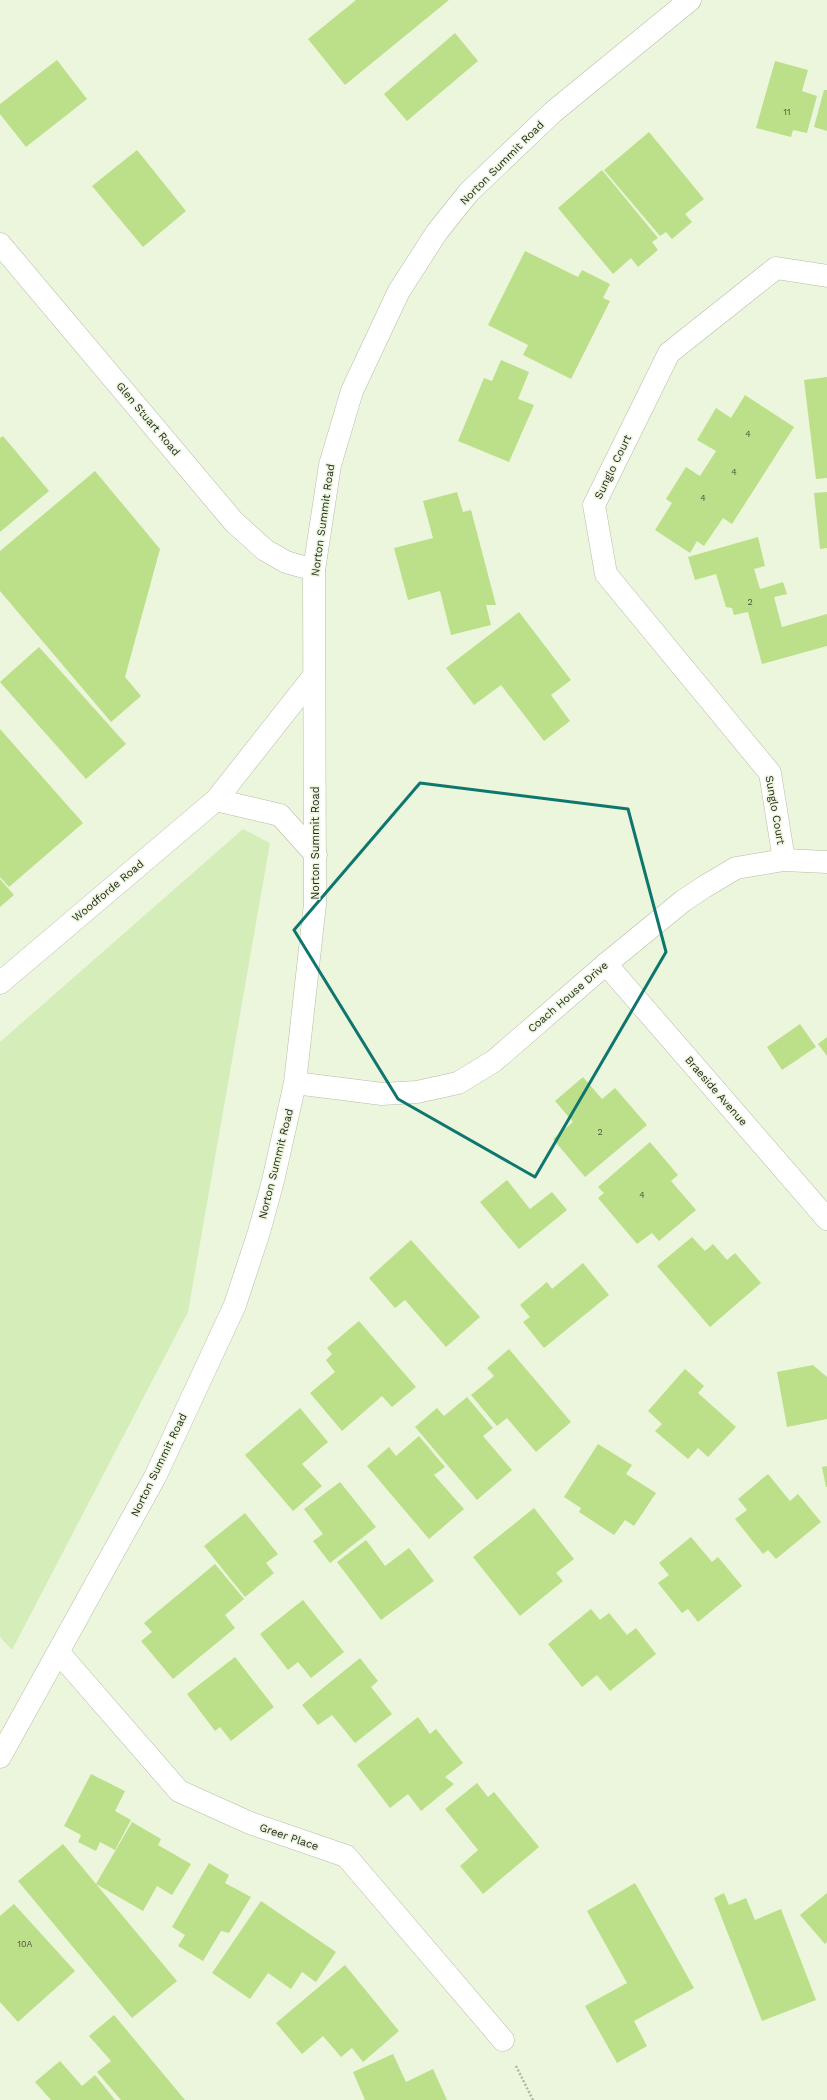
<svg xmlns="http://www.w3.org/2000/svg" width="827" height="2100" font-family="'Work Sans',sans-serif">
  <style>
    .green { fill: #d5edb9 }
    .building { fill: #bce089 }
    .lines { fill: none; stroke-linecap: round; stroke-linejoin: round }
    .minor-casing { stroke: #b3bea6; stroke-width: 23 }
    .tertiary-casing { stroke: #b3bea6; stroke-width: 23 }
    .secondary-casing { stroke: #b3bea6; stroke-width: 23 }
    .path { stroke: #aeb7a3; stroke-width: 2.5; stroke-dasharray: 2 2; stroke-linecap: butt }
    .minor { stroke: #fff; stroke-width: 22 }
    .tertiary { stroke: #fff; stroke-width: 22 }
    .secondary { stroke: #fff; stroke-width: 22 }
    .marked { fill: none; stroke: #0f766e; stroke-width: 3; stroke-linejoin: round }
    .labels { text-anchor: middle; dominant-baseline: central; stroke-width: 3; stroke-linejoin: round; paint-order: stroke }
    .number-label { font-size: 9px; fill: #4b573a }
    .street-label { font-size: 11px; fill: #252920; stroke: #ebf6dd }
  </style>
  <rect width="100%" height="100%" fill="#ebf6dd"/>
  <!-- green -->
  <path class="green" d="M243,829L270,843L188,1312L12,1650L0,1637V1042Z"/>
  <!-- building -->
  <g class="building">
    <path d="M356,0H449L345,85L308,39Z"/>
    <path d="M455,33L478,61L407,121L384,94Z"/>
    <path d="M57,60L87,99L26,147L0,114V104Z"/>
    <path d="M775,61L808,70L802,91L817,96L807,133L793,130L791,137L756,128Z"/>
    <path d="M824,90H827V131L814,127Z"/>
    <path d="M649,132L704,199L685,214L692,222L672,239L666,232L660,236L604,170Z"/>
    <path d="M137,150L186,211L143,247L92,186Z"/>
    <path d="M602,170L658,238L652,242L658,250L638,267L631,258L613,274L558,208Z"/>
    <path d="M525,251L578,277L582,270L610,284L603,298L610,301L571,379L523,355L528,345L488,325Z"/>
    <path d="M501,360L529,372L518,399L534,405L509,462L458,441L484,378L492,381Z"/>
    <path d="M827,377V478L816,479L804,380Z"/>
    <path d="M745,395L794,427L732,524L723,518L704,546L697,541L690,553L655,530L672,503L666,499L686,467L700,476L716,451L697,440L716,408L731,418Z"/>
    <path d="M3,436L49,491L0,532V438Z"/>
    <path d="M95,471L160,549L125,677L141,696L111,722L0,591V551Z"/>
    <path d="M457,492L463,512L471,510L496,605H486L491,625L451,635L440,591L408,600L394,548L433,538L423,501Z"/>
    <path d="M827,492V548L820,549L814,493Z"/>
    <path d="M758,537L765,566L754,569L760,589L783,582L787,594L774,597L782,627L827,614V646L762,664L748,612L734,615L732,608L726,607L716,574L695,580L688,557Z"/>
    <path d="M519,612L571,680L551,695L570,721L544,741L501,685L474,705L446,668Z"/>
    <path d="M39,647L126,744L86,779L0,682Z"/>
    <path d="M0,729L83,823L9,887L0,877Z"/>
    <path d="M0,879L14,895L0,907Z"/>
    <path d="M800,1024L816,1047L782,1070L767,1047Z"/>
    <path d="M827,1037V1056L818,1044Z"/>
    <path d="M583,1077L602,1099L615,1088L647,1125L585,1177L553,1139L573,1122L555,1101Z"/>
    <path d="M650,1142L678,1175L671,1181L696,1210L659,1241L652,1233L637,1244L598,1198L604,1193L598,1187Z"/>
    <path d="M507,1180L530,1209L552,1192L567,1210L519,1249L480,1202Z"/>
    <path d="M692,1237L705,1251L713,1244L727,1260L735,1253L761,1283L710,1327L657,1266Z"/>
    <path d="M411,1240L480,1317L446,1347L405,1300L395,1308L369,1278Z"/>
    <path d="M583,1263L609,1295L544,1348L523,1322L530,1317L520,1305L547,1282L552,1289Z"/>
    <path d="M359,1321L416,1387L392,1407L382,1396L342,1431L310,1393L335,1372L326,1360L332,1354L327,1348Z"/>
    <path d="M509,1349L571,1422L536,1452L507,1418L497,1426L471,1395L494,1376L487,1368Z"/>
    <path d="M813,1365L827,1377V1419L787,1427L777,1372Z"/>
    <path d="M685,1369L704,1386L698,1393L736,1427L708,1457L698,1448L688,1459L655,1431L662,1424L648,1411Z"/>
    <path d="M467,1397L493,1428L483,1436L512,1470L477,1500L415,1427L437,1408L444,1416Z"/>
    <path d="M300,1408L328,1442L302,1464L322,1486L293,1511L245,1455Z"/>
    <path d="M419,1436L445,1467L434,1475L464,1509L429,1539L367,1466L389,1447L396,1456Z"/>
    <path d="M598,1444L632,1465L626,1474L656,1493L634,1526L625,1520L614,1535L579,1512L581,1508L564,1497Z"/>
    <path d="M827,1466V1487H826L822,1467Z"/>
    <path d="M768,1474L790,1501L798,1494L821,1522L776,1559L768,1550L763,1554L735,1519L747,1510L738,1499Z"/>
    <path d="M340,1482L376,1527L330,1563L313,1541L323,1534L304,1509Z"/>
    <path d="M534,1508L574,1559L556,1573L563,1581L520,1616L473,1557Z"/>
    <path d="M245,1513L278,1554L266,1563L274,1573L245,1597L204,1546Z"/>
    <path d="M691,1537L712,1562L718,1557L742,1586L698,1622L688,1609L682,1613L658,1583L669,1575L659,1563Z"/>
    <path d="M366,1540L385,1566L409,1548L434,1581L381,1620L337,1562Z"/>
    <path d="M215,1564L244,1599L225,1615L235,1628L173,1679L141,1641L152,1632L144,1623Z"/>
    <path d="M303,1600L344,1652L311,1678L298,1662L288,1670L260,1634Z"/>
    <path d="M591,1609L600,1620L609,1613L627,1635L636,1628L656,1654L610,1691L597,1675L582,1687L548,1644Z"/>
    <path d="M235,1657L274,1707L231,1741L220,1727L215,1731L187,1694Z"/>
    <path d="M360,1658L378,1681L371,1687L392,1714L355,1743L332,1715L318,1725L302,1705Z"/>
    <path d="M418,1717L430,1734L436,1729L463,1763L445,1777L454,1784L421,1811L408,1794L390,1808L357,1765Z"/>
    <path d="M91,1774L125,1791L115,1811L131,1820L115,1850L100,1842L96,1851L78,1842L81,1835L64,1826Z"/>
    <path d="M477,1783L488,1797L494,1792L539,1847L483,1894L460,1866L478,1850L445,1809Z"/>
    <path d="M132,1822L161,1839L158,1845L191,1864L172,1895L157,1886L143,1911L96,1884L177,1981L132,2018L18,1881L63,1844L96,1884Z"/>
    <path d="M209,1863L229,1875L225,1883L251,1897L229,1933L221,1931L203,1961L178,1946L185,1935L172,1927Z"/>
    <path d="M635,1883L694,1988L634,2021L647,2046L617,2063L585,2006L627,1983L587,1911Z"/>
    <path d="M724,1893L729,1905L746,1898L755,1920L781,1909L816,2000L762,2021L714,1898Z"/>
    <path d="M827,1893V1942L825,1944L800,1915Z"/>
    <path d="M261,1901L336,1952L316,1982L302,1972L291,1989L268,1973L250,1999L212,1973Z"/>
    <path d="M14,1904L75,1971L18,2022L0,2002V1916Z"/>
    <path d="M345,1965L399,2031L363,2062L352,2048L341,2057L323,2036L302,2054L276,2023Z"/>
    <path d="M114,2015L185,2100H121L97,2072L111,2061L89,2036Z"/>
    <path d="M393,2054L406,2082L433,2069L447,2100H365L353,2072Z"/>
    <path d="M60,2061L82,2086L95,2075L115,2100H51L35,2082Z"/>
  </g>
  <g class="lines">
    <defs>
      <g id="minor">
        <path d="M216,800L280,815L316,855"/>
        <path d="M784,860L770,773L606,574L594,505L669,353L776,268L827,276"/>
        <path d="M606,964L827,1219"/>
        <path d="M0,983L216,800L313,677"/>
        <path d="M295,1083L382,1094L417,1092L458,1083L494,1061L606,964L683,901L704,887L736,868L784,860L827,862"/>
        <path d="M59,1653L179,1791L250,1823L346,1856L503,2040"/>
      </g>
      <path id="tertiary" d="M0,244L234,522L265,550L286,562L314,570"/>
      <path id="secondary" d="M0,1757L155,1477L235,1305L259,1232L273,1181L295,1083L315,904L314,570L330,465L352,391L399,291L437,232L469,192L553,112L690,0"/>
    </defs>
    <!-- minor casing -->
    <use href="#minor" class="minor-casing"/>
    <!-- tertiary casing -->
    <use href="#tertiary" class="tertiary-casing"/>
    <!-- secondary casing -->
    <use href="#secondary" class="secondary-casing"/>
    <!-- path -->
    <path class="path" d="M516,2066L533,2100"/>
    <!-- minor -->
    <use href="#minor" class="minor"/>
    <!-- tertiary -->
    <use href="#tertiary" class="tertiary"/>
    <!-- secondary -->
    <use href="#secondary" class="secondary"/>
  </g>
  <!-- marked area -->
  <path class="marked" d="M420,783L628,809L666,952L535,1177L398,1099L294,930Z"/>
  <g class="labels">
    <!-- number labels -->
    <g class="number-label">
      <text x="787" y="112">11</text>
      <text x="748" y="434">4</text>
      <text x="734" y="472">4</text>
      <text x="703" y="498">4</text>
      <text x="750" y="602">2</text>
      <text x="600" y="1132">2</text>
      <text x="642" y="1195">4</text>
      <text x="25" y="1944">10A</text>
    </g>
    <!-- street labels -->
    <g class="street-label">
      <text transform="translate(502 163) rotate(-45)">Norton Summit Road</text>
      <text transform="translate(148 419) rotate(50)">Glen Stuart Road</text>
      <text transform="translate(613 467) rotate(-64)">Sunglo Court</text>
      <text transform="translate(323 520) rotate(-82)">Norton Summit Road</text>
      <text transform="translate(775 810) rotate(80)">Sunglo Court</text>
      <text transform="translate(315 843) rotate(-90)">Norton Summit Road</text>
      <text transform="translate(108 891) rotate(-40)">Woodforde Road</text>
      <text transform="translate(568 997) rotate(-41)">Coach House Drive</text>
      <text transform="translate(716 1091) rotate(49)">Braeside Avenue</text>
      <text transform="translate(276 1164) rotate(-76)">Norton Summit Road</text>
      <text transform="translate(159 1465) rotate(-64)">Norton Summit Road</text>
      <text transform="translate(289 1837) rotate(19)">Greer Place</text>
    </g>
  </g>
</svg>
